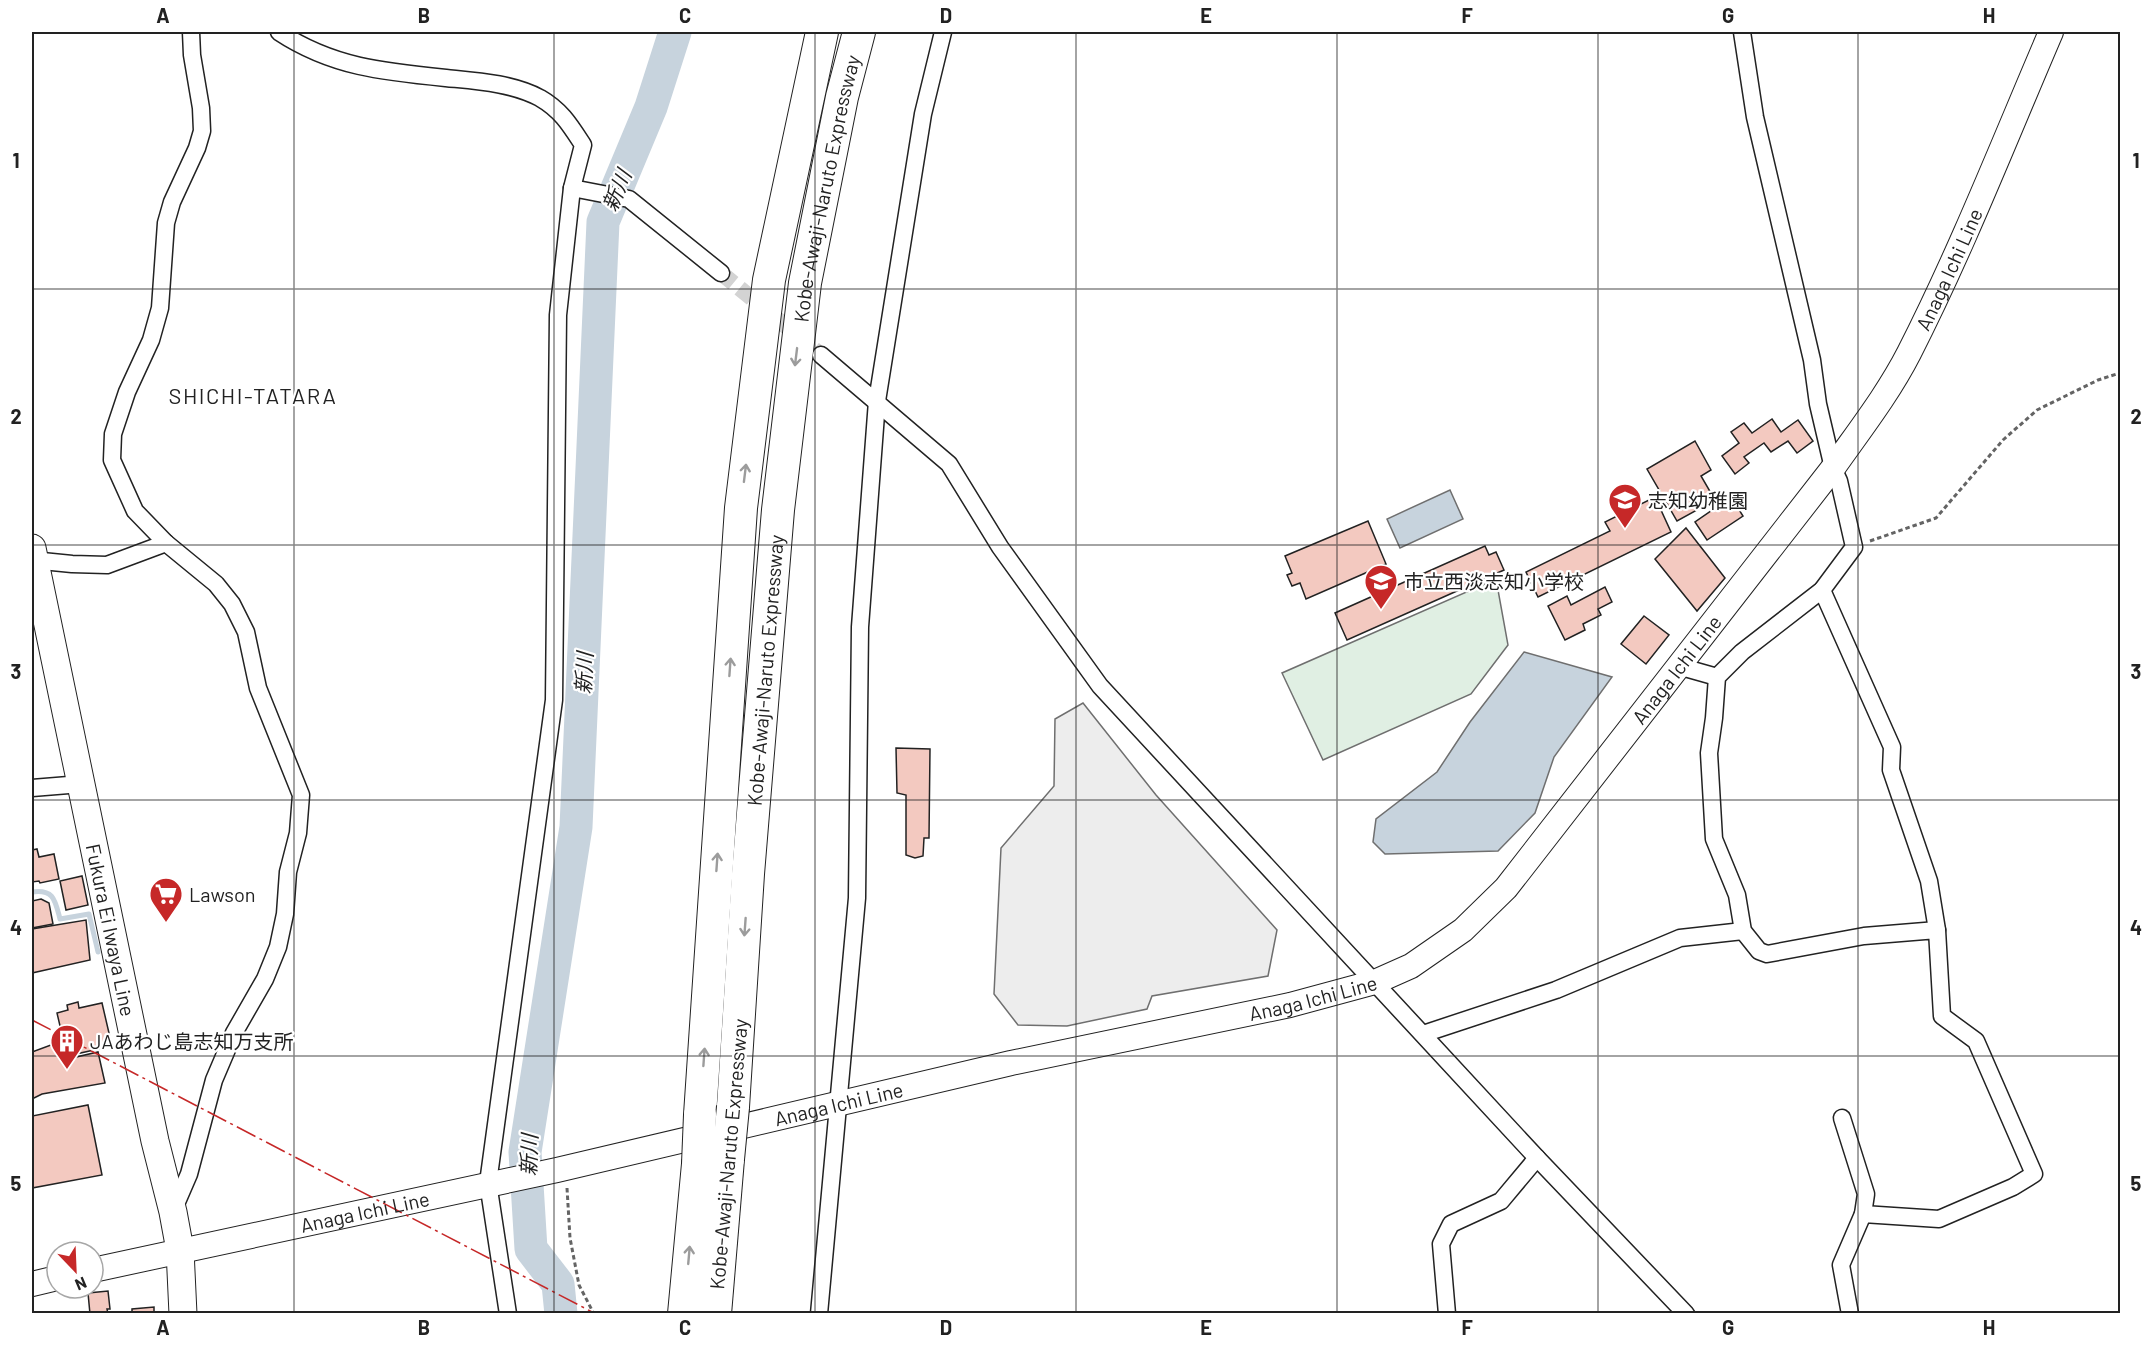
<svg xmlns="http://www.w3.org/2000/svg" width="2152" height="1345" font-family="Barlow,'Noto Sans JP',sans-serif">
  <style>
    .green { fill: #e0efe3; stroke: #6f6f6f; stroke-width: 1.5 }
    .parking { fill: #ededed; stroke: #6f6f6f; stroke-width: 1.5 }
    .water { fill: #c7d3dd; stroke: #6f6f6f; stroke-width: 1.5 }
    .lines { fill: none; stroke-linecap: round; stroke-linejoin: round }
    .stream { stroke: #c7d3dd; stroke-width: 5 }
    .river { stroke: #c7d3dd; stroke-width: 33 }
    .building { fill: #f3c9c0; stroke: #222; stroke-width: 1.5 }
    .minor-tunnel { stroke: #d3d3d3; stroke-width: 16; stroke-dasharray: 16 8; stroke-linecap: butt }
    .minor-casing { stroke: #222; stroke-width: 19 }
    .secondary-casing { stroke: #222; stroke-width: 26 }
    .primary-casing { stroke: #222; stroke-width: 29 }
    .motorway-casing { stroke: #222; stroke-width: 34 }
    .path { stroke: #646464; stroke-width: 3; stroke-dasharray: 4.5 3; stroke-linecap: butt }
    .minor { stroke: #fff; stroke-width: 16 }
    .secondary { stroke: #fff; stroke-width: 24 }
    .primary { stroke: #fff; stroke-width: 27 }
    .motorway { stroke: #fff; stroke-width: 32 }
    .motorway-bridge-casing { stroke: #222; stroke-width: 34; stroke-linecap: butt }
    .motorway-bridge { stroke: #fff; stroke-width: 32 }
    .power { stroke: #c62828; stroke-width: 1.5; stroke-dasharray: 21 4.5 3 4.5; stroke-linecap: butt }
    .oneway { stroke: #9c9c9c }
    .grid { fill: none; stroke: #222; stroke-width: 1.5; stroke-opacity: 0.55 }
    .labels { text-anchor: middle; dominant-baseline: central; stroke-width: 4.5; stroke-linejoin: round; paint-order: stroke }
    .street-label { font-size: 20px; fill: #222; stroke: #fff }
    .poi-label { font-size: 20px; fill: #222; stroke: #fff; text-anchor: start }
    .water-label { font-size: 21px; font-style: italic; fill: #222; stroke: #fff }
    .quarter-label { font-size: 22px; letter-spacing: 1.5px; fill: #222; stroke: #fff }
    .neatline { fill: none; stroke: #222; stroke-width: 2 }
    .grid-label { font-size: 20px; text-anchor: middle; font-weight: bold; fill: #222 }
  </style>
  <rect width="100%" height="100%" fill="#fff"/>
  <!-- green -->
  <path class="green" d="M1496,579L1508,645L1471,694L1323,760L1282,673Z"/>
  <!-- parking -->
  <path class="parking" d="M1083,703L1156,795L1277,930L1268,976L1152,996L1147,1009L1067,1026L1018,1025L994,994L1001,848L1054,786L1055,719Z"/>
  <!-- water -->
  <g class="water">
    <path d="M1450,490L1463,519L1400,548L1387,519Z"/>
    <path d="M1524,652L1612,677L1554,757L1535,813L1498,851L1385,854L1373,842L1376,819L1437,772L1470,722Z"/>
  </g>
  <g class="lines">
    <!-- stream -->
    <path class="stream" d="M32,892C54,889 55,900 60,919L89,914L98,952"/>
    <!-- river -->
    <path class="river" d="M561,1314L558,1284L531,1249L525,1152L576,827L603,222L651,107L675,32"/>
  </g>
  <!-- building -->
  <g class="building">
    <path d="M1772,419L1781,432L1798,420L1813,441L1797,453L1788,441L1771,452L1764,443L1744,457L1749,463L1735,474L1722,456L1739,443L1731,432L1744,423L1752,433Z"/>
    <path d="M1695,441L1711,470L1701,476L1715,500L1677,521L1647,469Z"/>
    <path d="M1655,497L1671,532L1538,597L1526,572L1610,531L1605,522Z"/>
    <path d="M1731,497L1743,516L1707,540L1695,522Z"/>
    <path d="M1368,521L1386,564L1306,599L1300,583L1292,586L1287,575L1292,573L1285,556Z"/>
    <path d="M1686,528L1725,578L1697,611L1655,559Z"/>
    <path d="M1485,546L1489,555L1496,552L1504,570L1347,640L1335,613Z"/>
    <path d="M1605,587L1612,602L1598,609L1601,615L1583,624L1585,630L1565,640L1548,606L1567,596L1571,605Z"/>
    <path d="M1644,616L1669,635L1646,664L1621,644Z"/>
    <path d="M896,748L930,749L929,838H924L923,856L915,858L906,855V795L897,793Z"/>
    <path d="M37,849L39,857L54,854L59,879L40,883L39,881L32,882V850Z"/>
    <path d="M82,876L88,905L66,910L60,881Z"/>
    <path d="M41,899L49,903L53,924L32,928V901Z"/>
    <path d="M86,920L90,960L32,973V929Z"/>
    <path d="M78,1002L79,1008L102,1003L112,1046L67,1056L57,1013L68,1010L67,1005Z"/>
    <path d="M59,1042L63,1060L98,1052L105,1083L42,1094L32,1099V1052Z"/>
    <path d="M88,1105L102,1175L32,1188V1116Z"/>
    <path d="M108,1291L110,1309H107L108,1314H90L88,1293Z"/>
    <path d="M154,1307V1314H132V1309Z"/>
  </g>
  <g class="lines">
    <!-- minor-tunnel -->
    <path class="minor-tunnel" d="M721,273L821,355"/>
    <defs>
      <g id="minor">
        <path d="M279,32C332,67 384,72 446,78C476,81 512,83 540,98C561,110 570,125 583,145L572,188L558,315L554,700L488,1183L508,1314"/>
        <path d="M1742,32L1755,117L1812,360L1818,404L1833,468L1839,481L1854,547L1822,590L1742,652L1717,677L1714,718L1709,753L1714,839L1737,895L1743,931L1759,951L1767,954L1864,936L1937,930L1942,1016L1976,1041L2034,1174L2013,1187L1939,1219L1863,1214L1841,1265L1850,1314"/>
        <path d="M572,188L629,199L721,273"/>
        <path d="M821,355L949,464L1000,547L1100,686L1537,1158L1686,1314"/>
        <path d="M32,560L72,564L107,565L166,543"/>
        <path d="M1822,590L1892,747L1891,770L1929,881L1937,930"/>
        <path d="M1678,666L1717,677"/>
        <path d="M32,788L81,784"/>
        <path d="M1423,1034L1556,990L1680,938L1743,931"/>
        <path d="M1842,1118L1866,1194L1863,1214"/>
        <path d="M173,1211L189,1174L214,1080L234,1033L265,979L278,947L285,914L288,872L298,833L301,795L258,688L246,632L232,604L216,584L166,543L135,511L112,460L113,434L127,392L151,340L160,308L166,223L172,202L197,148L202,131L201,108L192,55L191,32"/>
        <path d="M819,1314L857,898L860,627L877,401L923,114L943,32"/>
        <path d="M1447,1314L1441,1244L1451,1224L1501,1201L1537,1158"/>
      </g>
      <g id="secondary">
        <path id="s1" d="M93,1270L557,1170L1011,1063L1290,1005L1375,982L1411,966L1463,930L1506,888L1833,468C1859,431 1888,394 1909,353C1962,249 2005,139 2051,32"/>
        <path d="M32,1284L57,1278"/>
      </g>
      <g id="primary">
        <path id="s2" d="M32,548L155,1141L173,1212L180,1250L183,1314"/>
      </g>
      <g id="motorway">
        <path id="s3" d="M733,1107L748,874L778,510L805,283L842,97L859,32"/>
        <path d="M700,1115L741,508L769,280L822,32"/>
        <path d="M684,1314L698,1164"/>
        <path d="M715,1314L728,1159"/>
      </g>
    </defs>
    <!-- minor casing -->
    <use href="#minor" class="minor-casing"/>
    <!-- secondary casing -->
    <use href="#secondary" class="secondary-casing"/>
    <!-- primary casing -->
    <use href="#primary" class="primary-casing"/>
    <!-- motorway casing -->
    <use href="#motorway" class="motorway-casing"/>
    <!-- path -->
    <g class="path">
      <path d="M1870,541L1936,518L2003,440L2037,410L2098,380L2120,373"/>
      <path d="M567,1188L570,1238L579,1285L594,1314"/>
    </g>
    <!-- minor -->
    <use href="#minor" class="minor"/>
    <!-- secondary -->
    <use href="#secondary" class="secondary"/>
    <!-- primary -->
    <use href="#primary" class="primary"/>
    <!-- motorway -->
    <use href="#motorway" class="motorway"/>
    <defs>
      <g id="motorway-bridge">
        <path d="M728,1159L733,1107"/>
        <path d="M698,1164L700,1115"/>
      </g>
    </defs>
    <!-- motorway-bridge casing -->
    <use href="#motorway-bridge" class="motorway-bridge-casing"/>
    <!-- motorway-bridge -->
    <use href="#motorway-bridge" class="motorway-bridge"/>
    <!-- power -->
    <path class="power" d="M32,1020L596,1314"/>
  </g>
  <!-- one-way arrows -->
  <defs><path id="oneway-shaft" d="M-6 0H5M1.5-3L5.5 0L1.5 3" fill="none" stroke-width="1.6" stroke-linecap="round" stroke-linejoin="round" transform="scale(1.5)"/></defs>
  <g class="oneway">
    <use href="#oneway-shaft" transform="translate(796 357) rotate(97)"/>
    <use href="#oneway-shaft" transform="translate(745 473) rotate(-83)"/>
    <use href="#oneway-shaft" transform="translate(730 667) rotate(-86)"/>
    <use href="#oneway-shaft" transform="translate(717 862) rotate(-86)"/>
    <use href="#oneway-shaft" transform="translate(745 927) rotate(94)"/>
    <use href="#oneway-shaft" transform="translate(704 1057) rotate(-86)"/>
    <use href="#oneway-shaft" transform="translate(689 1255) rotate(-85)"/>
  </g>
  <!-- grid -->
  <path class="grid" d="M294,32V1314M554,32V1314M815,32V1314M1076,32V1314M1337,32V1314M1598,32V1314M1858,32V1314M32,289H2120M32,545H2120M32,800H2120M32,1056H2120"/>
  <!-- icons -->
  <defs>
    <symbol id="school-pin" viewBox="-11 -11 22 30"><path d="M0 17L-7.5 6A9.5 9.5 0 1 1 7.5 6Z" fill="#c62828" stroke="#fff"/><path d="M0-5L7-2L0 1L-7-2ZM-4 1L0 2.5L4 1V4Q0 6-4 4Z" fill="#fff"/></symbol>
    <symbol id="supermarket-pin" viewBox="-11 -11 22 30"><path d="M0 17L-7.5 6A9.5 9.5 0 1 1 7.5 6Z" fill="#c62828" stroke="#fff"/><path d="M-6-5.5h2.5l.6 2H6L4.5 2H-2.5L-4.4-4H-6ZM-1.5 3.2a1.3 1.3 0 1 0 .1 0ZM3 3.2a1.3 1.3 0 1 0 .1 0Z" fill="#fff"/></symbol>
    <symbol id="building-pin" viewBox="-11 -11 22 30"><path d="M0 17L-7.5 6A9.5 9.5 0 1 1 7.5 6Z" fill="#c62828" stroke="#fff"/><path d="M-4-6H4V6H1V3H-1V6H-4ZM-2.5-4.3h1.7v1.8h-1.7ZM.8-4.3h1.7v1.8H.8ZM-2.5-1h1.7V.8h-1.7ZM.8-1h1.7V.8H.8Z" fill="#fff"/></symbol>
  </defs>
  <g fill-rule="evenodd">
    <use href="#school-pin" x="1606" y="481" width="38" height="52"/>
    <use href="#school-pin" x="1362" y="562" width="38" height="52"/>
    <use href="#supermarket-pin" x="147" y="875" width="38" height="52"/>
    <use href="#building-pin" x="48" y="1022" width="38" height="52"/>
  </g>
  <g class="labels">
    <!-- street labels -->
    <g class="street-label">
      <text stroke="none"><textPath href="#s3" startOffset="924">Kobe-Awaji-Naruto Expressway</textPath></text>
      <text stroke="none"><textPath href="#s1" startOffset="2240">Anaga Ichi Line</textPath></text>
      <text stroke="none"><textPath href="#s1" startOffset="1754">Anaga Ichi Line</textPath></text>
      <text stroke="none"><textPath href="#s3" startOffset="438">Kobe-Awaji-Naruto Expressway</textPath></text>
      <text stroke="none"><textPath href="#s2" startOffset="390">Fukura Ei Iwaya Line</textPath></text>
      <text stroke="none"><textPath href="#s1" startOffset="1250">Anaga Ichi Line</textPath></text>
      <text stroke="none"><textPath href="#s1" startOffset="764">Anaga Ichi Line</textPath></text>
      <text transform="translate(728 1154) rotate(-85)">Kobe-Awaji-Naruto Expressway</text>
      <text stroke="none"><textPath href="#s1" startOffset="278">Anaga Ichi Line</textPath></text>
    </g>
    <!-- poi labels -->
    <g class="poi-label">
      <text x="1648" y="500">志知幼稚園</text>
      <text x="1404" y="581">市立西淡志知小学校</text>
      <text x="189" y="894">Lawson</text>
      <text x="90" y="1041">JAあわじ島志知万支所</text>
    </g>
    <!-- water labels -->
    <g class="water-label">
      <text transform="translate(616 190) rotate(-67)">新川</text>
      <text transform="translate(583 673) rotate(-87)">新川</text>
      <text transform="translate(528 1155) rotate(-88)">新川</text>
    </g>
    <!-- quarter labels -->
    <g class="quarter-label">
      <text x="253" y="395">SHICHI-TATARA</text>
    </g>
  </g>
  <!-- border -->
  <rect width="2152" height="1345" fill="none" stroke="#ffffff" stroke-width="66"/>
  <!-- north arrow -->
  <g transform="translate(75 1270) rotate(157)"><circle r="28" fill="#ffffff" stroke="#a7a7a7" stroke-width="1.5"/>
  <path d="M0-4.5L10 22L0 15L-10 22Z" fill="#c62828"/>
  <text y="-9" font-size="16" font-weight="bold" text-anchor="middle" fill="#222222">N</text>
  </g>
  <rect x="33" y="33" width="2086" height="1279" class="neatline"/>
  <g class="grid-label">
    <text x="163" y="23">A</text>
    <text x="424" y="23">B</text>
    <text x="685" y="23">C</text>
    <text x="946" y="23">D</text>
    <text x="1206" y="23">E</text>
    <text x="1467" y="23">F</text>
    <text x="1728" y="23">G</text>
    <text x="1989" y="23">H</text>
    <text x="16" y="168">1</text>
    <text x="2136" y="168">1</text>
    <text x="16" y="424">2</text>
    <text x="2136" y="424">2</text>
    <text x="16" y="679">3</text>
    <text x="2136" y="679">3</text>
    <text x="16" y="935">4</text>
    <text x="2136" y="935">4</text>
    <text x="16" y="1191">5</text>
    <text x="2136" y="1191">5</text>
    <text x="163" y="1335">A</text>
    <text x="424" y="1335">B</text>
    <text x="685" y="1335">C</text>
    <text x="946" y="1335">D</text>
    <text x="1206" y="1335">E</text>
    <text x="1467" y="1335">F</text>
    <text x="1728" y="1335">G</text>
    <text x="1989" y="1335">H</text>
  </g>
</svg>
